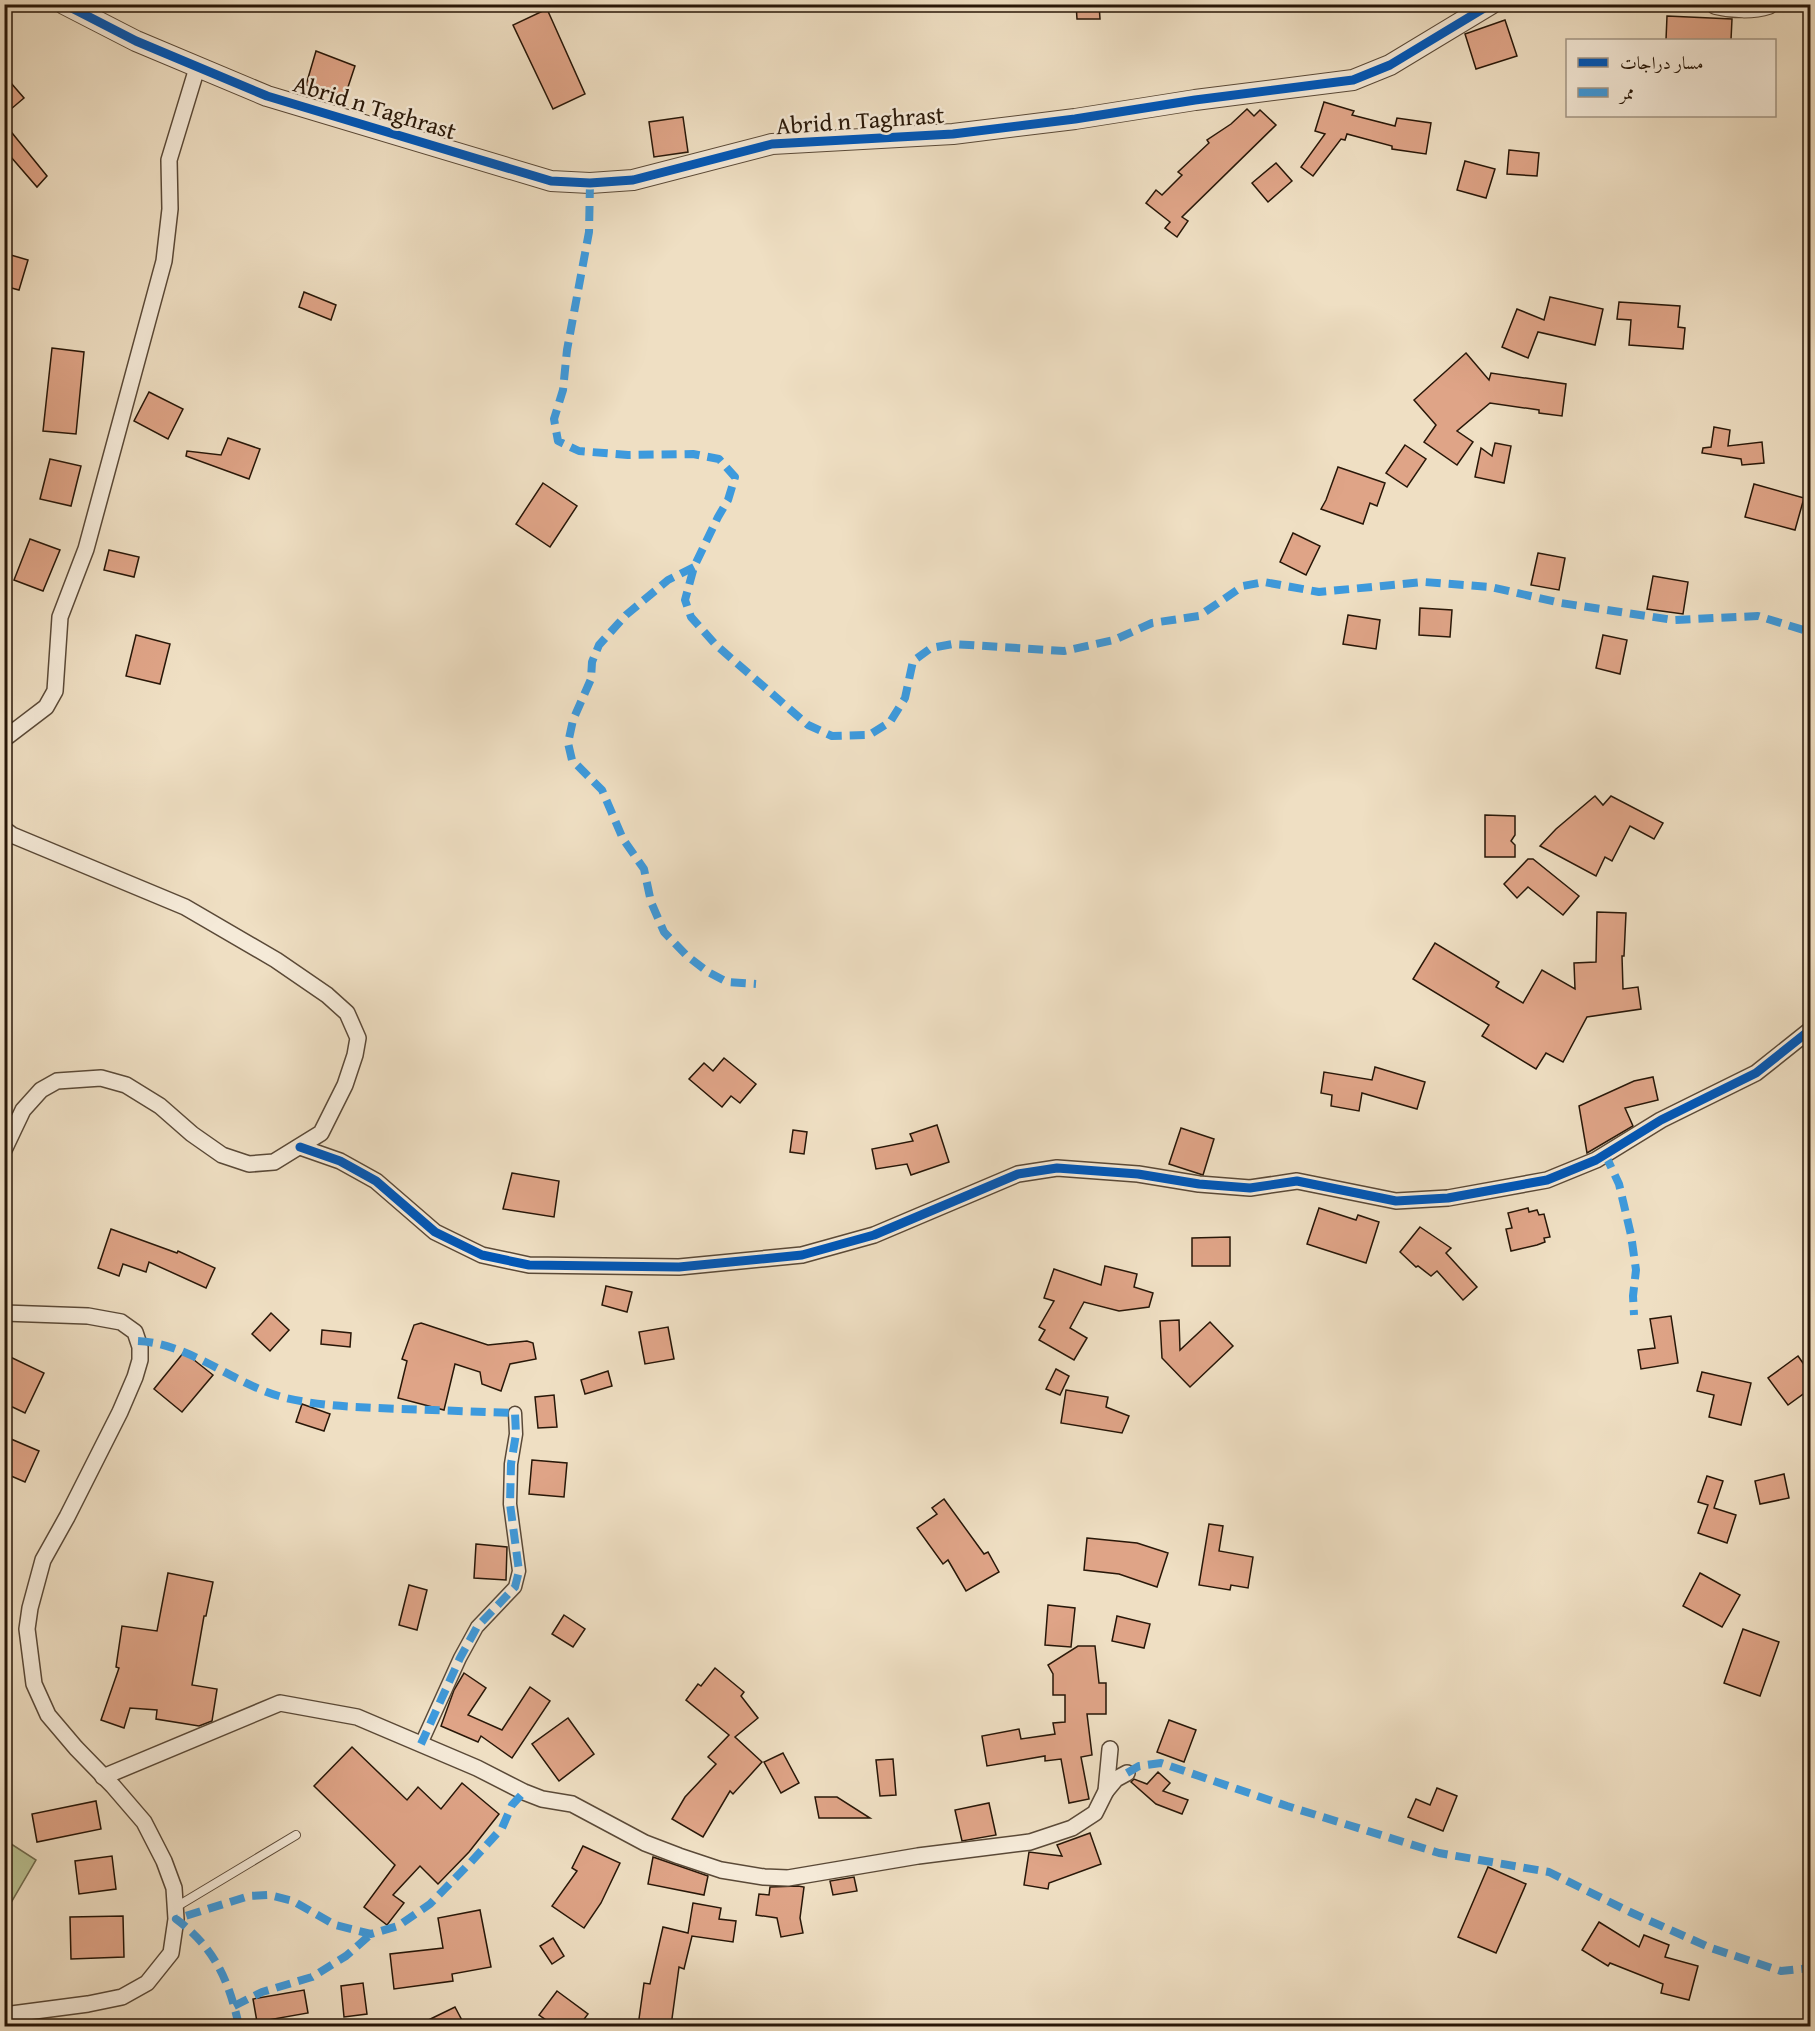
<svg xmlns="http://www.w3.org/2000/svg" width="1815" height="2031" font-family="'Gentium Book Plus',Amiri,serif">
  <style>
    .green { fill: #bac293; stroke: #716c4e; stroke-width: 1.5 }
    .building { fill: #dfa487; stroke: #281708; stroke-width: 1.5 }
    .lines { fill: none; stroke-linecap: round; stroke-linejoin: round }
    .service-casing { stroke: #5a4937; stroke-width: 10 }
    .pedestrian-casing { stroke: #5a4937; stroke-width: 15 }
    .minor-casing { stroke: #5a4937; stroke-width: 18 }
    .tertiary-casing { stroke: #5a4937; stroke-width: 22 }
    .service { stroke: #f5ead8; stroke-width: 8 }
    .pedestrian { stroke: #f5ead8; stroke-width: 12 }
    .minor { stroke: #f5ead8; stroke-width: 15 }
    .tertiary { stroke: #f5ead8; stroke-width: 20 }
    .quiet { stroke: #3d9add; stroke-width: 8; stroke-dasharray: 15 8; stroke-linecap: butt }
    .cycleway-casing { stroke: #f5ead8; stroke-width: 13 }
    .cycleway { stroke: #0057b8; stroke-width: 9 }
    .labels { text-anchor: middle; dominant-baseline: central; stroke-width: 5; stroke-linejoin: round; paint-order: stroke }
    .street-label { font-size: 24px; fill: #281708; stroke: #f5ead8 }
  </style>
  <rect width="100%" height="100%" fill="#efdfc3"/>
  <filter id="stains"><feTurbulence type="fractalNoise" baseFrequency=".00333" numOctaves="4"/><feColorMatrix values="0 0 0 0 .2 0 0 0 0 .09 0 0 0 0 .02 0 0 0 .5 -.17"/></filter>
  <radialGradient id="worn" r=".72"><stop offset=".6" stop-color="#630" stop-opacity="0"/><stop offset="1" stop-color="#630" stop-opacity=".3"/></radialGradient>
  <!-- green -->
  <path class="green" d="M5,1840L36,1860L5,1913Z"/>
  <!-- building -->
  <g class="building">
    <path d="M1076,4H1099L1100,19H1077Z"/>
    <path d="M547,9L585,94L553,109L513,25Z"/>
    <path d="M1667,16L1732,19L1731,40H1666Z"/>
    <path d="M1505,20L1517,56L1476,69L1465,34Z"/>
    <path d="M316,51L355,66L345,96L306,85Z"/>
    <path d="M4,75L24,98L4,115Z"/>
    <path d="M1324,102L1354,111L1352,115L1395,126L1397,118L1431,123L1426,154L1392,149V146L1347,134L1345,140L1341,139L1313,176L1301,167L1325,134L1315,131Z"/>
    <path d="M1247,109L1254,116L1260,110L1276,125L1182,217L1188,221L1177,237L1165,228L1170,222L1146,203L1156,190L1162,195L1182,175L1178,172L1209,143L1207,140L1231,124Z"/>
    <path d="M683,117L688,152L654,157L649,122Z"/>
    <path d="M4,123L47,176L37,187L4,149Z"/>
    <path d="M1509,150L1539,153L1537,176L1507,174Z"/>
    <path d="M1465,161L1495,169L1486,198L1457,190Z"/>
    <path d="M1276,163L1292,181L1268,202L1252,183Z"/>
    <path d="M4,253L28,260L19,290L4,286Z"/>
    <path d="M304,292L336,305L331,320L299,307Z"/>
    <path d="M1550,297L1603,309L1595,345L1538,332L1528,358L1502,347L1517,309L1544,320Z"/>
    <path d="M1619,302L1680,306L1678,327L1685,328L1683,349L1629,345L1631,320L1617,319Z"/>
    <path d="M52,348L84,352L76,434L43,431Z"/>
    <path d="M1466,353L1489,380L1491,373L1566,384L1562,416L1539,413V410L1490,403L1457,431L1473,442L1457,465L1424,442L1436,425L1414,400Z"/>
    <path d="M149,392L183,409L168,439L134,421Z"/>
    <path d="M1714,427L1730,430L1728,446L1762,442L1764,463L1742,465L1741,459L1702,453L1703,448L1711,447Z"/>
    <path d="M228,438L260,449L249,479L186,456L187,451L221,455Z"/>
    <path d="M1495,443L1511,446L1504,483L1475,477L1481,448L1492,456Z"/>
    <path d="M1405,445L1426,459L1407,487L1386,473Z"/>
    <path d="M50,459L81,466L71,506L40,499Z"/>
    <path d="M1338,467L1385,483L1377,506L1370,503L1363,524L1321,509L1326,500Z"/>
    <path d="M543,483L577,506L550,547L516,524Z"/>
    <path d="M1754,484L1804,498L1795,530L1745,517Z"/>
    <path d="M1293,533L1320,546L1306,575L1280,562Z"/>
    <path d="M30,539L60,550L43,591L14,580Z"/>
    <path d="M109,550L139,557L134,577L104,570Z"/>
    <path d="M1538,553L1565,558L1559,590L1531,585Z"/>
    <path d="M1653,576L1688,582L1683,614L1647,609Z"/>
    <path d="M1420,608L1452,610L1450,637L1419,635Z"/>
    <path d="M1348,615L1380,620L1376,649L1343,644Z"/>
    <path d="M136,635L170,644L160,684L126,676Z"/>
    <path d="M1603,635L1627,640L1620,674L1596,668Z"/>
    <path d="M1595,796L1603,805L1611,796L1663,823L1654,839L1630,826L1612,861L1605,857L1596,876L1540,846L1556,829Z"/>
    <path d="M1485,815L1515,816V835L1511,841L1515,845V857H1485Z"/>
    <path d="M1528,859H1533L1579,896L1563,915L1528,887L1517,898L1504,884Z"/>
    <path d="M1597,912L1626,913L1624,956H1622L1623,989L1638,987L1641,1009L1587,1017L1563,1062L1546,1053L1536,1069L1482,1036L1489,1025L1413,979L1435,943L1499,982L1496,987L1523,1003L1542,970L1575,989L1574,963L1596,962Z"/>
    <path d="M724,1058L756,1084L740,1103L731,1096L722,1107L689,1079L704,1063L713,1071Z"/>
    <path d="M1375,1067L1425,1082L1417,1109L1362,1093L1359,1111L1331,1106L1332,1095L1321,1093L1324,1072L1372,1080Z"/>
    <path d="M1653,1077L1658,1100L1625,1108L1633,1126L1587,1153L1579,1106L1634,1081Z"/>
    <path d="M937,1125L949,1162L911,1175L907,1164L876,1169L872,1149L913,1141L910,1134Z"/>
    <path d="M1181,1128L1214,1139L1203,1175L1169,1164Z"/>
    <path d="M793,1130L807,1132L804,1154L790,1152Z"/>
    <path d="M512,1173L559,1181L554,1217L503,1209Z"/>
    <path d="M1319,1208L1356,1220L1358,1215L1379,1222L1366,1263L1307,1244Z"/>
    <path d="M1528,1208L1529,1212L1537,1210L1539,1215L1544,1214L1550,1237L1544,1238L1545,1242L1537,1245L1511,1251L1506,1229L1512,1228L1508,1213Z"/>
    <path d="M1420,1227L1451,1248L1446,1253L1477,1287L1463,1300L1437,1271L1431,1276L1418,1266L1416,1267L1400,1252Z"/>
    <path d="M111,1229L177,1253L178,1251L215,1268L206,1288L149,1262L146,1272L123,1264L119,1276L98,1268Z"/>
    <path d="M1230,1237V1266H1192V1238Z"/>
    <path d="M1105,1266L1137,1274L1134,1287L1153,1293L1149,1307L1119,1311L1084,1302L1070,1328L1087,1338L1074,1360L1039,1340L1045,1330L1039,1327L1054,1301L1044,1298L1054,1269L1101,1285Z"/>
    <path d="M606,1286L632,1292L627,1312L602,1305Z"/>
    <path d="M271,1313L289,1330L270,1351L252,1334Z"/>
    <path d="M1671,1316L1678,1363L1641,1369L1638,1350L1655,1348L1650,1319Z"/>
    <path d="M1179,1320L1180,1350L1210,1322L1233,1346L1190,1387L1162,1358L1160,1321Z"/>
    <path d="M421,1323L488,1345L527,1341L533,1343L536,1359L510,1364L501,1391L482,1384L480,1372L455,1364L444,1410L398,1398L407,1361L402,1359L414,1325Z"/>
    <path d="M668,1327L674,1359L645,1364L639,1332Z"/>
    <path d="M322,1330L351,1333L350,1347L321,1344Z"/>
    <path d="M184,1352L213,1375L182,1412L154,1389Z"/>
    <path d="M4,1354L44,1373L25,1413L4,1403Z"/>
    <path d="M1798,1356L1810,1373V1389L1788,1405L1768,1378Z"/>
    <path d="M1056,1369L1069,1376L1060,1395L1046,1389Z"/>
    <path d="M608,1371L612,1386L585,1394L581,1380Z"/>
    <path d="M1702,1372L1751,1383L1741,1425L1709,1417L1714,1395L1697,1391Z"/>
    <path d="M1066,1390L1108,1397L1106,1407L1129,1416L1122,1433L1061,1423Z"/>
    <path d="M554,1395L557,1427L538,1428L535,1397Z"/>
    <path d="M302,1404L330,1414L324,1431L296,1422Z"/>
    <path d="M4,1436L39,1451L25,1482L4,1473Z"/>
    <path d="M532,1460L567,1463L564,1497L529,1494Z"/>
    <path d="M1784,1474L1789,1498L1760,1504L1755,1481Z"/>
    <path d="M1707,1476L1723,1481L1714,1508L1736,1515L1727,1543L1698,1533L1708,1505L1698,1502Z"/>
    <path d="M944,1499L984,1554L988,1552L999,1572L966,1591L948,1560L943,1564L917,1528L937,1514L932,1508Z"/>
    <path d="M1209,1524L1223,1526L1219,1551L1253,1557L1248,1588L1231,1585L1230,1590L1199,1585Z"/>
    <path d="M1087,1538L1137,1543L1168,1553L1157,1587L1119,1574L1084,1570Z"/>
    <path d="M476,1544L507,1547L506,1580L474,1578Z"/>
    <path d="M168,1573L213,1582L206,1616H204L192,1685L217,1689L212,1721L199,1726L156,1719L157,1710L130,1708L124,1728L101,1720L119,1668L116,1667L122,1626L157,1631Z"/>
    <path d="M1700,1573L1740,1595L1722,1627L1683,1606Z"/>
    <path d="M409,1585L427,1590L417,1630L399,1625Z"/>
    <path d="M1048,1605L1075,1608L1071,1647L1045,1645Z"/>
    <path d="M564,1615L585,1629L573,1647L552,1634Z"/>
    <path d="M1117,1616L1150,1624L1144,1648L1112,1641Z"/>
    <path d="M1743,1629L1779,1642L1760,1696L1724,1683Z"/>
    <path d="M1078,1646H1095L1099,1683H1106V1714H1087L1092,1755L1081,1757L1089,1799L1069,1803L1061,1759L1045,1761V1756L987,1766L982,1736L1019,1729L1021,1739L1055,1734L1053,1723L1065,1722V1695H1053V1674L1048,1665Z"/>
    <path d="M715,1668L744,1692L741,1696L758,1718L735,1737L762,1762L733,1794L730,1791L703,1837L672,1819L685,1797L716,1764L708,1757L729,1735L686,1700L698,1684L701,1686Z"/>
    <path d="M464,1673L486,1688L468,1715L502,1730L530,1687L550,1701L512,1758L481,1736L478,1742L441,1726L454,1690Z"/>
    <path d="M568,1718L594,1754L559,1781L532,1744Z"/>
    <path d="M1169,1720L1196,1730L1184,1762L1157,1752Z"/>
    <path d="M352,1747L407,1800L418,1787L441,1809L462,1783L499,1814L469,1852L438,1884L420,1866L393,1895L404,1903L387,1925L364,1907L395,1865L314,1786Z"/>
    <path d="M783,1753L799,1783L781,1793L764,1762Z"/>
    <path d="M893,1759L896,1795L880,1796L876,1760Z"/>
    <path d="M1158,1772L1170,1783L1163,1791L1188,1800L1182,1814L1156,1804L1131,1782L1134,1779L1147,1784Z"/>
    <path d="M1437,1788L1457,1796L1443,1831L1408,1817L1416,1799L1430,1805Z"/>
    <path d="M815,1797H837L870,1818H819Z"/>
    <path d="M96,1801L101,1829L37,1842L32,1814Z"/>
    <path d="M989,1803L996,1835L962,1841L955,1810Z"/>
    <path d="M1090,1833L1101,1864L1049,1883L1048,1889L1024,1885L1029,1852L1062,1856L1057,1845Z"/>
    <path d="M583,1846L620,1863L601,1903L584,1928L552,1906L577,1871L572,1868Z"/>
    <path d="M112,1856L116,1889L79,1894L75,1861Z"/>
    <path d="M653,1857L708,1876L704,1895L648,1884Z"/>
    <path d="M1488,1867L1526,1884L1496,1953L1458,1937Z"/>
    <path d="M854,1877L857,1891L833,1895L830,1881Z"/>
    <path d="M798,1886L804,1887L800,1918L803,1933L781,1937L777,1918L756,1915L759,1894L769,1895L770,1887Z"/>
    <path d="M693,1903L721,1908L719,1919L736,1921L733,1942L692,1936L684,1969L679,1967L671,2026H638L644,1983L650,1984L663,1927L688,1933Z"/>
    <path d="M480,1910L491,1967L452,1974L453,1981L394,1989L390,1954L443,1948L438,1918Z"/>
    <path d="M123,1916L124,1957L71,1959L70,1917Z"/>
    <path d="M1599,1922L1639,1947L1644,1935L1669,1945L1665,1957L1698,1966L1689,2000L1661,1993L1663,1984L1610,1963L1608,1966L1582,1950Z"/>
    <path d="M553,1938L564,1956L552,1964L540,1946Z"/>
    <path d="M363,1983L367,2014L344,2017L341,1986Z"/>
    <path d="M304,1990L308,2013L257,2022L253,1999Z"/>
    <path d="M557,1991L588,2014L579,2026H555L539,2015Z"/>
    <path d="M455,2007L465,2026H416Z"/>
  </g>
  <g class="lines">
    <defs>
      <path id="service" d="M176,1907L296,1835"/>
      <path id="pedestrian" d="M421,1744L460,1658L477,1627L515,1587L519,1571L510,1504L511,1464L516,1434L515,1413"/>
      <g id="minor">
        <path d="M4,739L46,707L55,691L60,617L86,549L164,261L170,209L169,160L197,68"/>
        <path d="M4,829L12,835L185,907L276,960L327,995L347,1013L358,1038L355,1055L345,1085L321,1133L274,1162L249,1164L222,1155L192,1134L160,1106L126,1085L101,1078L57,1081L41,1090L23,1110L4,1150"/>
        <path d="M300,1147L340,1161L376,1181L435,1232L482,1255L529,1265L679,1267L802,1255L874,1235L1018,1174L1057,1168L1138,1174L1199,1184L1250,1188L1297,1181L1396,1201L1448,1198L1547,1180L1596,1160L1661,1120L1756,1073L1810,1030"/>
        <path d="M4,1313L88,1316L121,1322L135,1332L140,1347V1360L135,1377L120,1412L67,1517L43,1560L30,1608L27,1629L34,1684L48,1715L76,1748L113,1786L144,1822L164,1861L174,1888L176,1919L171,1953L147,1983L122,1997L88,2004L4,2015"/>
        <path d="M103,1777L280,1703L357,1717L477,1768L524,1792L542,1799L572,1804L645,1843L679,1856L721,1870L764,1877L788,1878L918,1856L1030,1842L1072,1828L1095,1813L1106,1791L1110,1749"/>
        <path d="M1106,1791L1116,1779L1127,1773"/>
      </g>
      <g id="tertiary">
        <path d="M64,4L136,41L267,96L551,181L590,183L633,180L772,144L953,134L1075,119L1195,100L1353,80L1390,65L1491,4"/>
        <path d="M1716,4C1732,8 1753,9 1768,4"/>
      </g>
    </defs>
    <!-- service casing -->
    <use href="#service" class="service-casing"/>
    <!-- pedestrian casing -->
    <use href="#pedestrian" class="pedestrian-casing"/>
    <!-- minor casing -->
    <use href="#minor" class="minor-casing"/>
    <!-- tertiary casing -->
    <use href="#tertiary" class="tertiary-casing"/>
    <!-- service -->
    <use href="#service" class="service"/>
    <!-- pedestrian -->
    <use href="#pedestrian" class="pedestrian"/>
    <!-- minor -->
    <use href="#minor" class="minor"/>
    <!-- tertiary -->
    <use href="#tertiary" class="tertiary"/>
    <!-- quiet -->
    <g class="quiet">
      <path d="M590,183L589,232L567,350L563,390L554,419L558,441L579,451L628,455L693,454L719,459L735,477L728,500L718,517L694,567L685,600L691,617L716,645L808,725L832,736L869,735L890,722L905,698L913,661L931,648L953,644L1064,651L1114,640L1152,623L1199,616L1243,586L1264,582L1319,592L1424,582L1491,587L1561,603L1673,620L1758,616L1810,632"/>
      <path d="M694,567L668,580L626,615L599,645L592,662L591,679L573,720L568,743L572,760L602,790L623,839L644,869L651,902L664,932L687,956L708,972L727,982L756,984"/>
      <path d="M1605,1154L1619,1184L1631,1235L1636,1270L1633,1296L1634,1315"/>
      <path d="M138,1341C193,1344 233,1385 286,1398C324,1407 362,1407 401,1409C439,1410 477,1412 515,1413L516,1434L511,1464L510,1504L519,1571L515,1587L477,1627L460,1658L421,1744"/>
      <path d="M1127,1773L1139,1766L1161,1763L1287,1806L1439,1853L1549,1872L1630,1912L1711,1948L1781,1971L1810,1968"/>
      <path d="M234,2006L262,1992L312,1977L346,1956L371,1934"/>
      <path d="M239,2026C229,1981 215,1948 176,1919L249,1896L269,1895L293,1901L335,1925L371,1934L398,1926L430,1904L471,1862L502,1828L512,1805L524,1792"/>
    </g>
    <defs>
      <g id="cycleway">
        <path d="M64,4L136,41L267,96L551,181L590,183L633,180L772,144L953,134L1075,119L1195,100L1353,80L1390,65L1491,4"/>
        <path d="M300,1147L340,1161L376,1181L435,1232L482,1255L529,1265L679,1267L802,1255L874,1235L1018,1174L1057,1168L1138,1174L1199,1184L1250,1188L1297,1181L1396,1201L1448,1198L1547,1180L1596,1160L1661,1120L1756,1073L1810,1030"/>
      </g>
    </defs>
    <!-- cycleway casing -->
    <use href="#cycleway" class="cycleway-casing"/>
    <!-- cycleway -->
    <use href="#cycleway" class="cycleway"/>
  </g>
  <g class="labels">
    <!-- street labels -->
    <g class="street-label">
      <text transform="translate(375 107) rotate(17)">Abrid n Taghrast</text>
      <text transform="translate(860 120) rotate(-4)">Abrid n Taghrast</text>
    </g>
  </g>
  <!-- margin -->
  <rect width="1815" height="2031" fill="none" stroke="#efdfc3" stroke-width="24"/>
  <rect x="6" y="6" width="1803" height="2019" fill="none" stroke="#281708" stroke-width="3"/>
  <rect x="12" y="12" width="1791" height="2007" fill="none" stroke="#281708" stroke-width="1.5"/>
  <!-- legend -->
  <rect x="1566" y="39" width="210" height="78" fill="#f5ead8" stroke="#a39685" stroke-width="1.5"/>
  <rect x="1578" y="58" width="30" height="9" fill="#0057b8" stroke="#a39685" stroke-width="1.5"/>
  <text x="1620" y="69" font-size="18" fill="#281708">مسار دراجات</text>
  <rect x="1578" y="88" width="30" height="9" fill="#3d9add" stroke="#a39685" stroke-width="1.5"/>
  <text x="1620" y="99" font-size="18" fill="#281708">ممر</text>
  <rect width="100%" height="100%" filter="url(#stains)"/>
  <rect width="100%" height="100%" fill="url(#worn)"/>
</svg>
